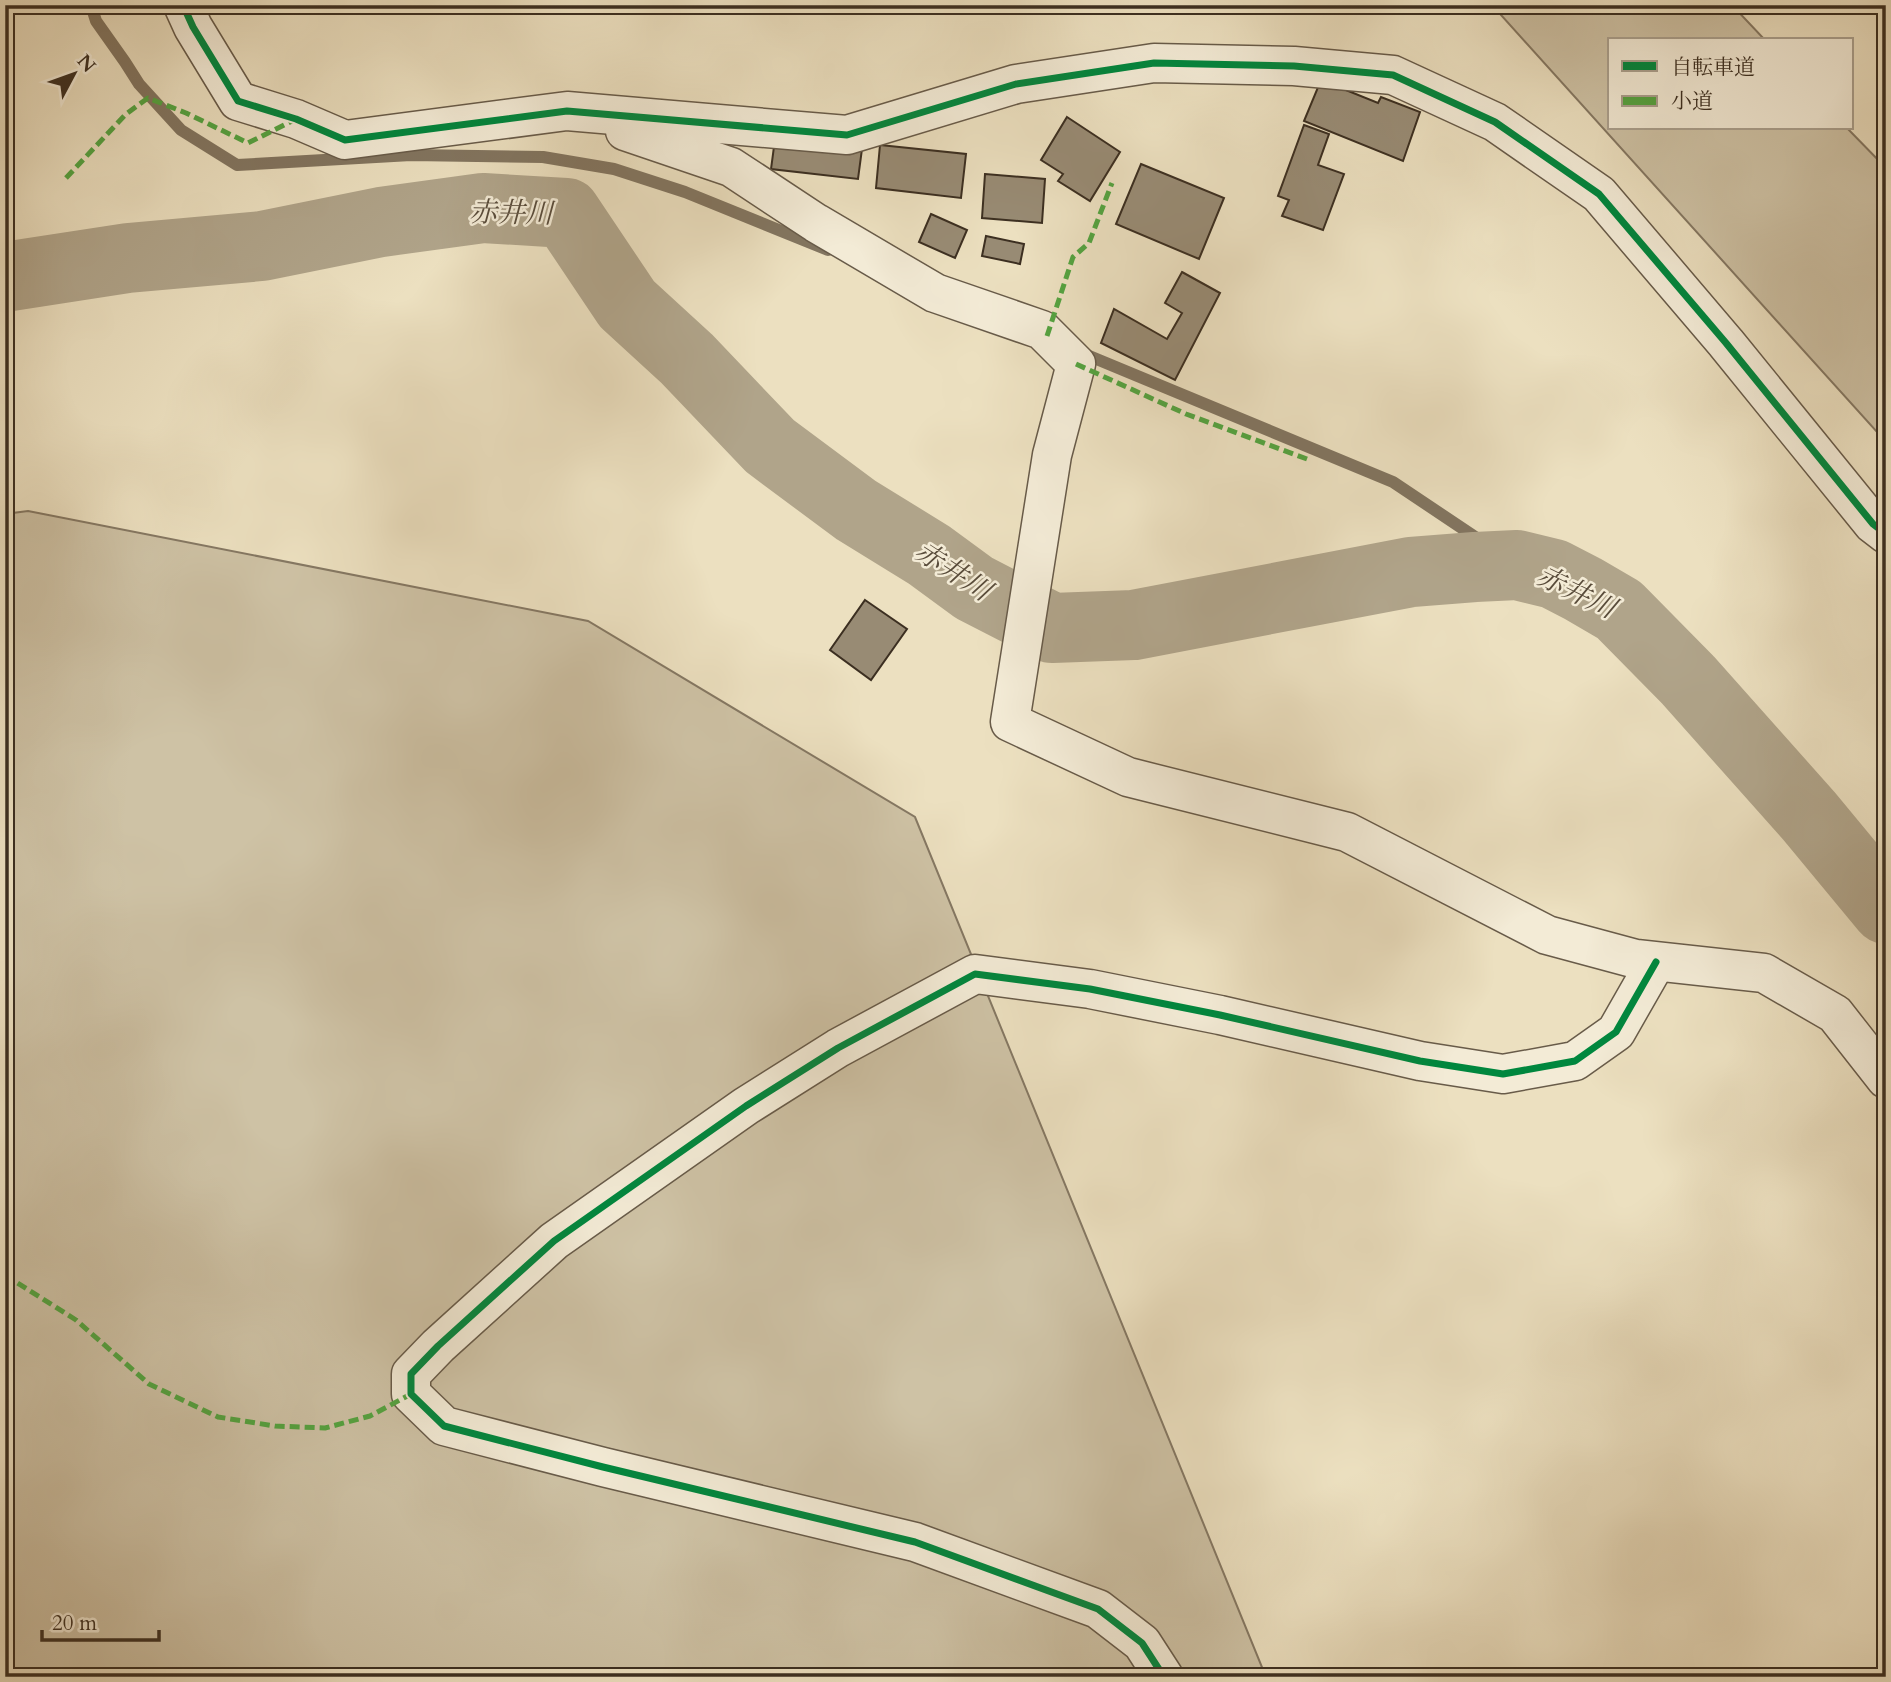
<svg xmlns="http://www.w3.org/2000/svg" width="1891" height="1682" font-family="Cardo,'Noto Serif JP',serif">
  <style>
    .green { fill: #cec2a5; stroke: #857863; stroke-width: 2 }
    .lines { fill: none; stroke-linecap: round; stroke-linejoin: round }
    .stream { stroke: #827560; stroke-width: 12 }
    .river { stroke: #b0a48a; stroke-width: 70 }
    .building { fill: #988b74; stroke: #3c2f21; stroke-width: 2 }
    .minor-casing { stroke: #685b49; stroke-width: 41 }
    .minor { stroke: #f3ebd6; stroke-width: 38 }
    .quiet { stroke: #54a441; stroke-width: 5; stroke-dasharray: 10 5; stroke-linecap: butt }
    .cycleway-casing { stroke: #f3ebd6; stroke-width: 11 }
    .cycleway { stroke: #00873e; stroke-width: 7 }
    .labels { text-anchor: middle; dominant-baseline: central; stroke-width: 5; stroke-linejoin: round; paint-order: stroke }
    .water-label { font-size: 28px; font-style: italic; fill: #594c3b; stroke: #f3ebd6 }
  </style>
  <rect width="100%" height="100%" fill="#ece0c0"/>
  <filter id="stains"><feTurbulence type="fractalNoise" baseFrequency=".00286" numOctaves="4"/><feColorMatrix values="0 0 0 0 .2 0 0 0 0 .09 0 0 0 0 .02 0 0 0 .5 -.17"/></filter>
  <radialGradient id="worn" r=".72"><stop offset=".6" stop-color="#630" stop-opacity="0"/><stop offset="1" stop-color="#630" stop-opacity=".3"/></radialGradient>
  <!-- green -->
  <g class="green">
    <path d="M1492,5H1732L1765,40H1609V128H1847L1886,168V442Z"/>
    <path d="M28,511L588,621L915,817L1266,1677H5V514Z"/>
  </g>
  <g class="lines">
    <!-- stream -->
    <g class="stream">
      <path d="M91,5L96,21L125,62L139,84L181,130L237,165L411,155L543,157L614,169L685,192L828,250"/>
      <path d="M1082,353L1393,482L1517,565"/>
    </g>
    <!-- river -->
    <path class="river" d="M5,277L128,258L262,246L381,222L483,208L566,213L627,304L687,359L770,446L856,510L929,555L974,588L1052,628L1134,625L1411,572L1475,567L1517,565L1554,574L1583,589L1619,610L1688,680L1809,816L1886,909"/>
  </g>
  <!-- building -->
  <g class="building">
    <path d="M1321,80L1378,103L1381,97L1420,112L1403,161L1304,121Z"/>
    <path d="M1067,117L1120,152L1090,201L1058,181L1063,174L1041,160Z"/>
    <path d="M1304,125L1329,134L1318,165L1344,174L1323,230L1282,216L1289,200L1278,196Z"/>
    <path d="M775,139L862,149L858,179L771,169Z"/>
    <path d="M880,145L966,154L961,198L876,188Z"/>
    <path d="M1141,164L1224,198L1199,259L1116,224Z"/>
    <path d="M985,174L1045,179L1042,223L982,218Z"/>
    <path d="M931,214L967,230L955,258L919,242Z"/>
    <path d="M986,236L1024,244L1020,264L982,256Z"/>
    <path d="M1182,272L1220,293L1175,380L1101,343L1114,309L1167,339L1182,313L1165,303Z"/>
    <path d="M865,600L907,629L871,680L830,650Z"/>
  </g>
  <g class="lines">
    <defs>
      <g id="minor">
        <path d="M183,5L193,27L238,101L296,119L345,140L567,111L847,135L1016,84L1154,63L1294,66L1393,75L1495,122L1599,194L1726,343L1873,524L1886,534"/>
        <path d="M625,131L731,167L816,223L935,293L1042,330L1076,364L1052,455L1010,722L1128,777L1347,832L1547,935L1636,959L1764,973L1835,1014L1886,1079"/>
        <path d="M1164,1677L1142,1643L1098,1609L915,1542L603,1467L444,1426L411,1394V1374L438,1346L554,1241L746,1106L838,1048L975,974L1090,989L1220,1015L1420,1061L1503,1074L1575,1061L1616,1032L1656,962"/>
      </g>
    </defs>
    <!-- minor casing -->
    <use href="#minor" class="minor-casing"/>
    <!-- minor -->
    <use href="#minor" class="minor"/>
    <!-- quiet -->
    <g class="quiet">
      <path d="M66,178L126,114L148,98L186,113L248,143L296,119"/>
      <path d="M1047,336L1073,257L1089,243L1112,183"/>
      <path d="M1076,364L1186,414L1307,459"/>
      <path d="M5,1275L76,1320L149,1384L218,1417L275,1426L325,1428L370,1416L411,1394"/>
    </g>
    <defs>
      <g id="cycleway">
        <path d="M183,5L193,27L238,101L296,119L345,140L567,111L847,135L1016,84L1154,63L1294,66L1393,75L1495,122L1599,194L1726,343L1873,524L1886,534"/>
        <path d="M1164,1677L1142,1643L1098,1609L915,1542L603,1467L444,1426L411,1394V1374L438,1346L554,1241L746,1106L838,1048L975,974L1090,989L1220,1015L1420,1061L1503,1074L1575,1061L1616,1032L1656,962"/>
      </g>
    </defs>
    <!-- cycleway casing -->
    <use href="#cycleway" class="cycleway-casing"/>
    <!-- cycleway -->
    <use href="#cycleway" class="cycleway"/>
  </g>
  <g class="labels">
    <!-- water labels -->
    <g class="water-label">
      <text transform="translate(511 213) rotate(1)">赤井川</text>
      <text transform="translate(953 571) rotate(33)">赤井川</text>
      <text transform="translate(1576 592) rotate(26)">赤井川</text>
    </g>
  </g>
  <!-- margin -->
  <rect width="1891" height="1682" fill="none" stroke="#ece0c0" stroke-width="28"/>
  <rect x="7" y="7" width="1877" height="1668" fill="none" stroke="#3c2f21" stroke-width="3.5"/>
  <rect x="14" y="14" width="1863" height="1654" fill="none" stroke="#3c2f21" stroke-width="2"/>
  <!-- legend -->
  <rect x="1608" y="38" width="245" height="91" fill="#f3ebd6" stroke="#aaa08e" stroke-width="2"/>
  <rect x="1622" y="61" width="35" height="10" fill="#00873e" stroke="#aaa08e" stroke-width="2"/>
  <text x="1671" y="74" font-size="21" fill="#3c2f21">自転車道</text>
  <rect x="1622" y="96" width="35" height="10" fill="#54a441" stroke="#aaa08e" stroke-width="2"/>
  <text x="1671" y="108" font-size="21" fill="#3c2f21">小道</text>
  <!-- north arrow -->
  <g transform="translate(74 74) rotate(49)" stroke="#f3ebd6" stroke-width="5" paint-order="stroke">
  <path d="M0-5L12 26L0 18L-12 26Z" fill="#3c2f21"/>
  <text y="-10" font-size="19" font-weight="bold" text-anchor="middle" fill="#3c2f21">N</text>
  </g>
  <!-- scale -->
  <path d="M42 1630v10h117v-10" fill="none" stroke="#3c2f21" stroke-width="3.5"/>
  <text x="52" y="1630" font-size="21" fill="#3c2f21" stroke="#f3ebd6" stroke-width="5" paint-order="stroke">20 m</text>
  <rect width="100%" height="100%" filter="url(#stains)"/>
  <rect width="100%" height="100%" fill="url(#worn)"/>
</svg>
